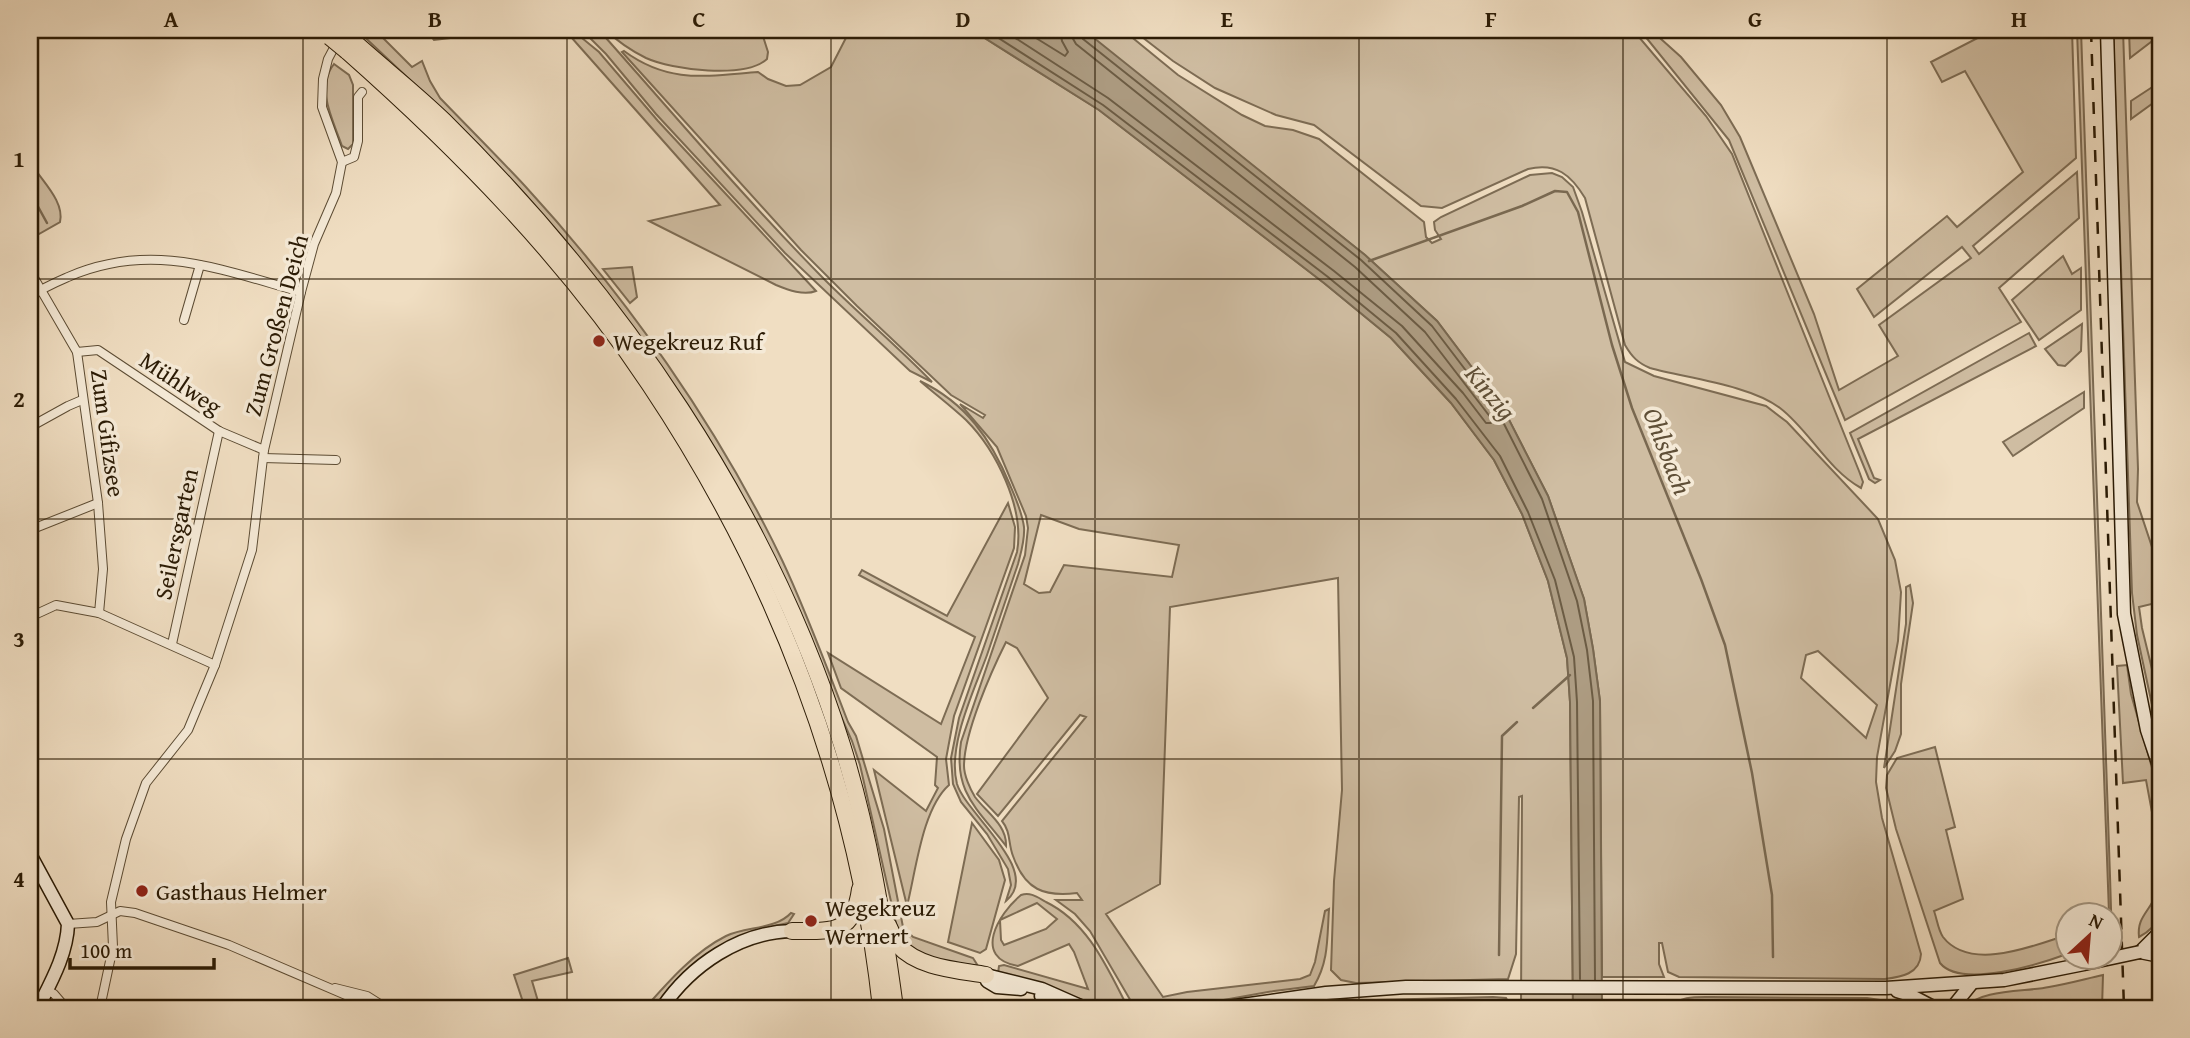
<svg xmlns="http://www.w3.org/2000/svg" width="2190" height="1038" font-family="'Gentium Book Plus',serif">
  <style>
    .green { fill: #cfbda2; stroke: #7d6c54; stroke-width: 2; fill-rule: evenodd }
    .water { fill: #ad9c82; stroke: #796850; stroke-width: 2 }
    .lines { fill: none; stroke-linecap: round; stroke-linejoin: round }
    .shore { stroke: #6c5c44; stroke-width: 2 }
    .stream { stroke: #796850; stroke-width: 2.5 }
    .street-casing { stroke: #5c4c34; stroke-width: 10 }
    .secondary-casing { stroke: #2b1b05; stroke-width: 15 }
    .highway-casing { stroke: #2b1b05; stroke-width: 18 }
    .street { stroke: #f5ead7; stroke-width: 8 }
    .secondary { stroke: #f5ead7; stroke-width: 12 }
    .highway { stroke: #f0dec2; stroke-width: 16 }
    .rail { stroke: #2b1b05; stroke-width: 2.5; stroke-dasharray: 12 12; stroke-linecap: butt }
    .secondary-bridge-casing { stroke: #2b1b05; stroke-width: 15; stroke-linecap: butt }
    .highway-bridge-casing { stroke: #2b1b05; stroke-width: 18; stroke-linecap: butt }
    .secondary-bridge { stroke: #f5ead7; stroke-width: 12 }
    .highway-bridge { stroke: #f0dec2; stroke-width: 16 }
    .grid { fill: none; stroke: #2b1b05; stroke-width: 2; stroke-opacity: 0.55 }
    .poi-dot { fill: #8f2418; stroke: #f5ead7; stroke-width: 2.5 }
    .labels { text-anchor: middle; dominant-baseline: central; stroke-width: 7; stroke-linejoin: round; paint-order: stroke }
    .street-label { font-size: 24px; fill: #2b1b05; stroke: #f5ead7 }
    .poi-label { font-size: 24px; fill: #2b1b05; stroke: #f5ead7; text-anchor: start }
    .water-label { font-size: 26px; font-style: italic; fill: #5f4f37; stroke: #f5ead7 }
    .neatline { fill: none; stroke: #2b1b05; stroke-width: 2.5 }
    .grid-label { font-size: 23px; text-anchor: middle; font-weight: bold; fill: #2b1b05 }
  </style>
  <rect width="100%" height="100%" fill="#f0dec2"/>
  <filter id="stains"><feTurbulence type="fractalNoise" baseFrequency=".00286" numOctaves="4"/><feColorMatrix values="0 0 0 0 .2 0 0 0 0 .09 0 0 0 0 .02 0 0 0 .5 -.17"/></filter>
  <radialGradient id="worn" r=".72"><stop offset=".6" stop-color="#630" stop-opacity="0"/><stop offset="1" stop-color="#630" stop-opacity=".3"/></radialGradient>
  <!-- green -->
  <g class="green">
    <path d="M357,30H379L378,33L412,67L422,61L430,81L440,98C468,127 497,156 525,186C626,296 717,425 782,560C807,613 827,668 848,722L856,736L884,829L903,927L913,937L967,956L973,958L978,966L922,958L900,941L860,765L852,741L761,535L709,439L657,361L622,312L544,216L460,127Z"/>
    <path d="M426,30H519L434,40Z"/>
    <path d="M577,30H595L606,38C678,119 748,202 824,279C859,314 897,346 932,382L910,371L785,253L656,114L606,54L590,38Z"/>
    <path d="M606,30H761L768,52L767,59C745,79 672,70 646,58C632,51 617,41 606,30Z"/>
    <path d="M850,30H972L1099,110L1324,283L1391,338L1451,403L1494,460L1522,514L1548,581L1567,658L1570,702L1573,1008H1521L1522,796L1519,797L1516,954L1508,979L1356,983L1341,980L1331,970L1334,881L1342,790L1338,578L1170,607L1160,884L1106,914L1163,997L1187,992L1300,979L1310,975L1315,962L1325,911L1329,909C1327,938 1329,961 1314,986L1274,991L1179,1008H1105L1024,979L998,973L999,966L1004,965L1088,989L1074,952L1069,944L1018,966C972,958 998,914 1021,895C1031,892 1037,897 1046,902C1087,922 1106,965 1126,1004L1132,1003L1090,931L1075,914L1056,900H1082L1077,893C1044,897 1025,890 1013,856C1008,843 1011,832 1002,821L1086,717L1080,715L998,816L977,794L1048,698L1017,648L1006,642C991,672 964,733 964,766C964,775 970,789 975,797C987,813 1007,825 1006,846C978,809 953,793 961,742L1025,555L1028,528L1026,516L997,447L960,404L983,418L985,415L951,395L857,306L801,250L622,52L624,51C669,84 706,76 758,72L768,79L786,86L800,85L831,67ZM1041,515L1079,529L1179,545L1172,577L1064,565L1050,592L1039,593L1024,584ZM1037,903L1057,919L1046,929L1004,945L1001,940L1000,920Z"/>
    <path d="M1082,30H1123L1178,75L1242,115L1265,126L1293,130L1319,139L1424,222L1426,237L1432,243L1441,239L1435,230L1434,222L1441,217L1530,175L1552,173L1562,177L1573,187L1582,212L1625,362L1654,376L1766,406L1787,422L1878,519L1895,560L1901,592L1898,641L1877,757L1876,782L1882,818L1921,954C1920,974 1901,977 1885,979L1679,977L1668,972L1662,943H1659V964L1664,977H1602L1600,701L1593,649L1584,599L1548,496L1504,410L1437,321L1365,255ZM1818,651L1877,705L1866,738L1801,678L1806,655Z"/>
    <path d="M1133,30H1633L1706,116L1732,154L1859,471L1863,482L1861,488C1828,470 1809,430 1780,408C1750,385 1686,378 1650,368C1638,363 1632,357 1625,345L1585,198C1571,175 1556,162 1528,169L1442,208L1421,206L1314,125L1276,115L1215,88L1173,61Z"/>
    <path d="M1640,30H1651L1681,57L1721,105L1740,137L1814,314L1839,390L1898,356L1879,325L1971,258L1962,247L1874,317L1857,289L1947,216L1957,227L2023,172L1965,71L1942,82L1931,62L1993,30H2072L2076,158L1973,246L1979,254L2077,172L2079,218L1999,288L2021,322L1845,420L1729,140Z"/>
    <path d="M2077,30H2081L2110,876L2112,941H2110Z"/>
    <path d="M2113,30H2123L2138,469L2137,502L2160,571V602L2139,607L2142,628L2160,702V742L2137,635L2132,593Z"/>
    <path d="M2129,30H2160V35L2130,58Z"/>
    <path d="M559,31L567,32L582,38L599,52L658,121L816,291C804,296 788,290 776,285L649,221L720,205L579,46L572,38Z"/>
    <path d="M334,64L349,75L353,85V144L348,149L342,146C333,120 315,88 334,64Z"/>
    <path d="M2160,82V98L2131,119V101Z"/>
    <path d="M30,161C39,179 65,200 60,222L39,234L30,222Z"/>
    <path d="M2063,256L2072,274L2081,268V310L2039,340L2012,300Z"/>
    <path d="M632,267L637,297L630,303L603,269Z"/>
    <path d="M2082,324L2081,351L2065,366L2058,365L2045,349Z"/>
    <path d="M2029,333L2036,346L1858,439L1874,478L1880,480L1875,483L1869,479L1850,433Z"/>
    <path d="M920,381C966,403 991,439 1010,485C1016,499 1022,512 1024,527C1025,540 1021,552 1018,564C1008,594 997,625 987,655C974,691 947,746 957,784C966,814 1043,871 1006,901L1011,885L1008,869L987,834L961,802L953,784L951,758L959,718L1017,552C1025,508 996,450 966,420C951,406 935,394 920,381Z"/>
    <path d="M2084,392V408L2013,456L2003,442Z"/>
    <path d="M1008,503L1015,527L1014,548L954,716L946,759L949,785C922,809 916,871 907,906L874,770L926,811L938,788L935,785L937,757L841,688L828,653L941,724L975,637L859,575L862,570L947,616Z"/>
    <path d="M1910,585L1913,603L1901,684V734L1895,751L1884,768L1906,624V587Z"/>
    <path d="M2127,665L2131,694L2160,796V855L2146,780L2123,783L2117,666Z"/>
    <path d="M1935,747L1955,827L1946,830L1963,899L1934,911C1937,919 1938,930 1943,937C1970,972 2033,946 2067,935V954C2040,964 1961,989 1940,963L1896,829L1886,788L1887,775L1897,758Z"/>
    <path d="M972,823L999,860L1005,880L986,949L980,953L948,942Z"/>
    <path d="M2160,873C2160,901 2168,922 2139,937C2137,920 2146,914 2153,901C2158,893 2159,882 2160,873Z"/>
    <path d="M791,913L794,914L788,923C742,932 718,945 684,977C673,986 663,996 655,1008H645C668,982 694,952 726,936C746,926 775,930 791,913Z"/>
    <path d="M568,958L572,972L532,981L540,1008H525L514,975Z"/>
    <path d="M2103,975L2102,1008H1965C1979,989 2026,992 2049,987C2067,984 2085,979 2103,975Z"/>
    <path d="M1493,997L1506,998L1512,1008H1293L1376,1000Z"/>
    <path d="M1710,997L1867,998L1900,1003L1914,1008H1669C1681,996 1694,997 1710,997Z"/>
  </g>
  <!-- water -->
  <path class="water" d="M972,30H1082L1094,38L1365,255L1437,321L1504,410L1548,496L1584,599L1593,649L1600,701L1602,1008H1573L1570,702L1567,658L1548,581L1522,514L1494,460L1451,403L1391,338L1324,283L1099,110Z"/>
  <g class="lines">
    <!-- shore -->
    <g class="shore">
      <path d="M986,30L1103,105L1328,277L1396,333L1456,399L1500,456L1528,512L1555,580L1574,657L1577,702L1580,979"/>
      <path d="M1003,30L1108,98L1334,271L1402,326L1463,393L1486,423H1491V418L1425,332L1355,267L1076,44L1072,37L1071,30"/>
      <path d="M1023,30L1065,56L1068,52L1062,41L1060,30"/>
      <path d="M1079,30L1083,39L1361,260L1432,326L1499,414L1542,499L1577,601L1587,650L1593,701L1595,980"/>
    </g>
    <!-- stream -->
    <g class="stream">
      <path d="M30,192L47,223"/>
      <path d="M1369,261L1522,206L1555,191L1567,192L1578,212L1612,345L1632,408L1701,579L1725,645L1752,773L1772,895L1773,957"/>
      <path d="M1533,708L1570,675"/>
      <path d="M1499,955L1502,736L1517,722"/>
    </g>
    <defs>
      <g id="street">
        <path d="M342,162L354,157L358,141V97L362,92"/>
        <path d="M30,271L77,352L98,503L103,569L99,613"/>
        <path d="M30,297C42,288 54,283 68,277C151,241 219,269 301,292"/>
        <path d="M184,320L200,265"/>
        <path d="M77,352L98,350L219,431L264,450"/>
        <path d="M30,427L68,406L82,400"/>
        <path d="M263,458L336,460"/>
        <path d="M30,530L98,503"/>
        <path d="M30,617L56,605L99,613L215,665"/>
        <path d="M172,644L219,431"/>
        <path d="M68,924L97,922L120,911L135,913L229,945L376,1008"/>
        <path d="M335,988L367,996L386,1008"/>
        <path d="M47,990L54,994L66,1008"/>
        <path d="M100,1008L113,947L111,902L126,839L146,783L188,730L215,665L252,550L264,450L301,292L314,244L336,193L342,162L322,107L323,79L328,59L337,42"/>
      </g>
      <g id="secondary">
        <path d="M2107,30L2124,614L2147,730L2160,769"/>
        <path d="M30,854L68,924C67,954 51,982 38,1008"/>
        <path d="M2140,952L2160,932"/>
        <path d="M2140,952L2160,956"/>
        <path d="M986,975L1042,989L1085,1008"/>
        <path d="M986,975L987,981L997,987L1021,989"/>
        <path d="M1897,991L1910,995L1935,1008"/>
        <path d="M1041,996L1062,1008"/>
        <path d="M662,1008C691,965 740,932 792,931"/>
        <path d="M1221,1008L1326,993L1406,987L1886,988L2004,980L2084,964"/>
        <path d="M1952,1008L1972,983"/>
      </g>
      <g id="highway">
        <path d="M353,41C383,68 415,93 444,121C619,294 768,508 842,745C869,832 883,919 895,1008"/>
        <path d="M347,51C459,150 567,260 650,385C775,572 857,784 881,1008"/>
        <path d="M888,925C891,931 894,939 898,945C918,968 958,970 986,975"/>
        <path d="M792,931C831,931 854,935 860,889"/>
      </g>
    </defs>
    <!-- street casing -->
    <use href="#street" class="street-casing"/>
    <!-- secondary casing -->
    <use href="#secondary" class="secondary-casing"/>
    <!-- highway casing -->
    <use href="#highway" class="highway-casing"/>
    <!-- street -->
    <use href="#street" class="street"/>
    <!-- secondary -->
    <use href="#secondary" class="secondary"/>
    <!-- highway -->
    <use href="#highway" class="highway"/>
    <!-- rail -->
    <path class="rail" d="M2091,30L2124,1008"/>
    <defs>
      <path id="secondary-bridge" d="M2084,964L2140,952"/>
      <g id="highway-bridge">
        <path d="M341,30L353,41"/>
        <path d="M330,37L347,51"/>
      </g>
    </defs>
    <!-- secondary-bridge casing -->
    <use href="#secondary-bridge" class="secondary-bridge-casing"/>
    <!-- highway-bridge casing -->
    <use href="#highway-bridge" class="highway-bridge-casing"/>
    <!-- secondary-bridge -->
    <use href="#secondary-bridge" class="secondary-bridge"/>
    <!-- highway-bridge -->
    <use href="#highway-bridge" class="highway-bridge"/>
  </g>
  <!-- grid -->
  <path class="grid" d="M303,30V1008M567,30V1008M831,30V1008M1095,30V1008M1359,30V1008M1623,30V1008M1887,30V1008M30,279H2160M30,519H2160M30,759H2160"/>
  <!-- markers -->
  <g class="poi-dot">
    <circle cx="599" cy="341" r="7"/>
    <circle cx="142" cy="891" r="7"/>
    <circle cx="811" cy="921" r="7"/>
  </g>
  <g class="labels">
    <!-- street labels -->
    <g class="street-label">
      <text transform="translate(276 325) rotate(-75)">Zum Großen Deich</text>
      <text transform="translate(181 383) rotate(34)">Mühlweg</text>
      <text transform="translate(108 433) rotate(82)">Zum Gifizsee</text>
      <text transform="translate(176 534) rotate(-78)">Seilersgarten</text>
    </g>
    <!-- poi labels -->
    <g class="poi-label">
      <text x="613" y="341">Wegekreuz Ruf</text>
      <text x="156" y="891">Gasthaus Helmer</text>
      <text x="825" y="907">Wegekreuz<tspan x="825" dy="28">Wernert</tspan></text>
    </g>
    <!-- water labels -->
    <g class="water-label">
      <text transform="translate(1491 392) rotate(50)">Kinzig</text>
      <text transform="translate(1668 451) rotate(69)">Ohlsbach</text>
    </g>
  </g>
  <!-- margin -->
  <rect width="2190" height="1038" fill="none" stroke="#f0dec2" stroke-width="77"/>
  <!-- north arrow -->
  <g transform="translate(2089 936) rotate(26)"><circle r="33" fill="#f5ead7" stroke="#a49783" stroke-width="2"/>
  <path d="M0-5L12 26L0 18L-12 26Z" fill="#8f2418"/>
  <text y="-10" font-size="19" font-weight="bold" text-anchor="middle" fill="#2b1b05">N</text>
  </g>
  <!-- scale -->
  <path d="M70 958v10h144v-10" fill="none" stroke="#2b1b05" stroke-width="3.5"/>
  <text x="80" y="958" font-size="21" fill="#2b1b05" stroke="#f5ead7" stroke-width="5" paint-order="stroke">100 m</text>
  <rect x="38" y="38" width="2114" height="962" class="neatline"/>
  <g class="grid-label">
    <text x="171" y="27">A</text>
    <text x="435" y="27">B</text>
    <text x="699" y="27">C</text>
    <text x="963" y="27">D</text>
    <text x="1227" y="27">E</text>
    <text x="1491" y="27">F</text>
    <text x="1755" y="27">G</text>
    <text x="2019" y="27">H</text>
    <text x="19" y="167">1</text>
    <text x="19" y="407">2</text>
    <text x="19" y="647">3</text>
    <text x="19" y="887">4</text>
  </g>
  <rect width="100%" height="100%" filter="url(#stains)"/>
  <rect width="100%" height="100%" fill="url(#worn)"/>
</svg>
